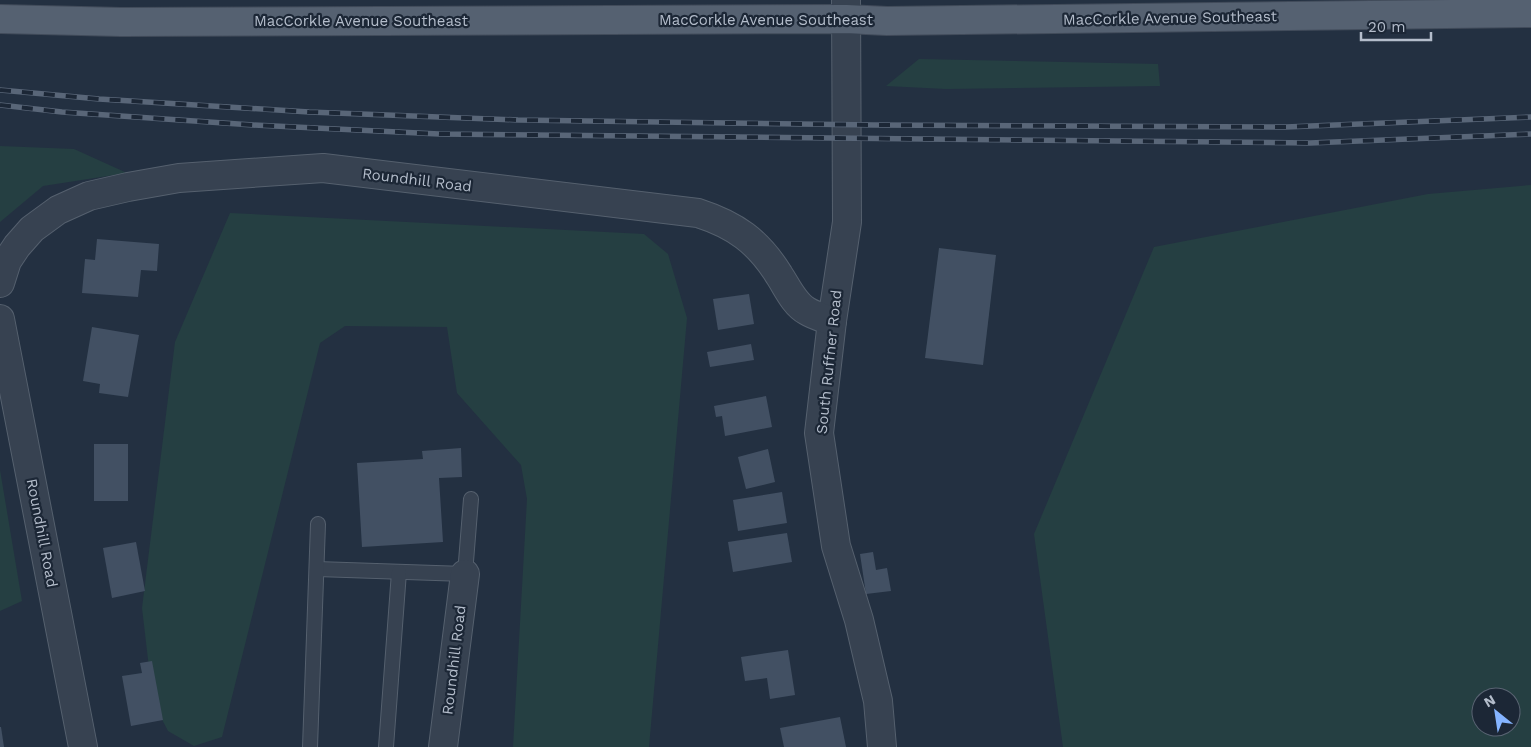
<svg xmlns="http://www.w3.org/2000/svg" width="1531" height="747" font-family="'Work Sans',sans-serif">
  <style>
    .green { fill: #253f42; fill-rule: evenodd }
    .building { fill: #425063 }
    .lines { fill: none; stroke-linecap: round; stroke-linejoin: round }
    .service-casing { stroke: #55606e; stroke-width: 16 }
    .minor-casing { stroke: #55606e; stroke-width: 30 }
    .primary-casing { stroke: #414b5a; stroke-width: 30 }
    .service { stroke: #374251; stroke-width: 14 }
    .minor { stroke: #374251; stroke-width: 28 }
    .primary { stroke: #556171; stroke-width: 28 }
    .rail-casing { stroke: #596678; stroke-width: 5.5 }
    .rail { stroke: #1c2736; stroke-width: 4; stroke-dasharray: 11; stroke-linecap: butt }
    .labels { text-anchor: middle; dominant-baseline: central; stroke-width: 4.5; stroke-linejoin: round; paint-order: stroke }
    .street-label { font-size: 15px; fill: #b4bdcb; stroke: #1c2736 }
  </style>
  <rect width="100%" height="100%" fill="#233041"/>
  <!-- green -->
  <g class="green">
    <path d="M919,59L1158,64L1160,86L946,89L886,86Z"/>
    <path d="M0,146L74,149L127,173L43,186L0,222Z"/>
    <path d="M1531,185V747H1063L1034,534L1154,247L1428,194ZM1481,697H1511V727H1481Z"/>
    <path d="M230,213L644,234L668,254L687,318L649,747H513L527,499L521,465L457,393L447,327L345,326L320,343L222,737L194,746L168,731L153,702L142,608L175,342Z"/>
    <path d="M0,470L22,601L0,611Z"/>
  </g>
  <!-- building -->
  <g class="building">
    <path d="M97,239L159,244L157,271L141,270L138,297L82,293L85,259L95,260Z"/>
    <path d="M939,248L996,255L983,365L925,358Z"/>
    <path d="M749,294L754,324L718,330L713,299Z"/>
    <path d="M92,327L139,335L128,397L99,393L100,384L83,381Z"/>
    <path d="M751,344L754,360L710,367L707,352Z"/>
    <path d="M766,396L772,427L725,436L722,416L716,417L714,406Z"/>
    <rect x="94" y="444" width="34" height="57"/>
    <path d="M461,448L462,477L439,478L443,542L362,547L357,463L423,459L422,451Z"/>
    <path d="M768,449L775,482L746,489L738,457Z"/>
    <path d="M782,492L787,523L738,531L733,500Z"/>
    <path d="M787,533L792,562L733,572L728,542Z"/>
    <path d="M136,542L145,591L112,598L103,548Z"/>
    <path d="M873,552L876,570L887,568L891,591L866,594L860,554Z"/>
    <path d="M788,650L795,695L770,699L767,678L745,681L741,657Z"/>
    <path d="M152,661L163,720L131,726L122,676L142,673L140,663Z"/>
    <path d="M840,717L846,747H784L780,728Z"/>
    <path d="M0,727H1L4,747H0Z"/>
  </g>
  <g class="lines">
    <defs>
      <g id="service">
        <path d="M317,569L465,574L471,499"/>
        <path d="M310,747L318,524"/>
        <path d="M386,747L399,572"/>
      </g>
      <g id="minor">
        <path d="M846,0L847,222L832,321L819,433L836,546L859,620L878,701L882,747"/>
        <path d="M0,283L7,261L17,246L32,229L58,210L89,196L128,187L179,178L323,168L698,213C735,225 758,241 779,275C787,287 794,304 807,311C815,316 824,318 832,321"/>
        <path d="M0,319L83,747"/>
        <path d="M443,747L465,574"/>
      </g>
      <path id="primary" d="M0,19L121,22L846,19L887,21L1531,13"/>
    </defs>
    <!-- service casing -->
    <use href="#service" class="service-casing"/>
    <!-- minor casing -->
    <use href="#minor" class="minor-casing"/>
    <!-- primary casing -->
    <use href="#primary" class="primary-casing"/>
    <!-- service -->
    <use href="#service" class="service"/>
    <!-- minor -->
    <use href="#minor" class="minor"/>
    <!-- primary -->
    <use href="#primary" class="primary"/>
    <defs>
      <g id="rail">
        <path d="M0,90L99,99L309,112L518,120L874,125L1286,127L1531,117"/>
        <path d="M0,105L62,112L253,125L439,134L1310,143L1531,134"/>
      </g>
    </defs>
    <!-- rail casing -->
    <use href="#rail" class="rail-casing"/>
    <!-- rail -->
    <use href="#rail" class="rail"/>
  </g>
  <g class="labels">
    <!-- street labels -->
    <g class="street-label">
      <text transform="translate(1170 18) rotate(-1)">MacCorkle Avenue Southeast</text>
      <text x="766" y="20">MacCorkle Avenue Southeast</text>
      <text x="361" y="21">MacCorkle Avenue Southeast</text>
      <text transform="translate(417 180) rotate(7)">Roundhill Road</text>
      <text transform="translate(829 362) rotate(-84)">South Ruffner Road</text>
      <text transform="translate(42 533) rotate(79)">Roundhill Road</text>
      <text transform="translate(454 660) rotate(-83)">Roundhill Road</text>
    </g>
  </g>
  <!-- north arrow -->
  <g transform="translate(1496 712) rotate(330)"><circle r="24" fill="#1c2736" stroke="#596372"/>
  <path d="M0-4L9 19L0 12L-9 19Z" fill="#85b4ff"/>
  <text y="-8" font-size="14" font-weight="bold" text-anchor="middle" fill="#b4bdcb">N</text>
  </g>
  <!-- scale -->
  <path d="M1361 32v8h70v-8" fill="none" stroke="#b4bdcb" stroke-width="2.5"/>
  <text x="1368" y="32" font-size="15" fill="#b4bdcb" stroke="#1c2736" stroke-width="4" paint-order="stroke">20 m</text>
</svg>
